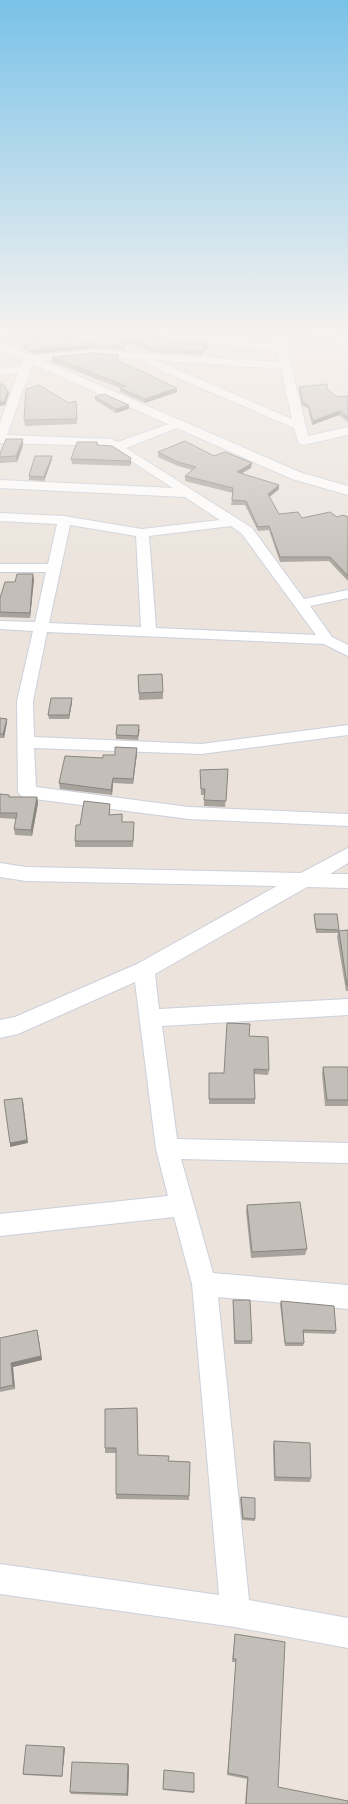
<svg xmlns="http://www.w3.org/2000/svg" width="348" height="1804" font-family="'Nunito Sans',sans-serif">
  <style>
    .lines { fill: none; stroke-linecap: round; stroke-linejoin: round }
    .street-casing { stroke: #cbd0db; stroke-width: 2 }
    .secondary-casing { stroke: #cbd0db; stroke-width: 2 }
    .street { fill: #fff; fill-rule: evenodd }
    .secondary { fill: #fff; fill-rule: evenodd }
    .wall { fill: #a9a39e }
    .shaded-wall { fill: #898581 }
    .building { fill: #c4beb8; stroke: #898581 }
  </style>
  <rect width="100%" height="100%" fill="#ebe3dc"/>
  <g class="lines">
    <defs>
      <g id="street">
        <path d="M9,330H26L25,332L0,339V333Z"/>
        <path d="M91,330H129L276,344L273,330H283L308,436L348,427V435L303,445L299,444L294,428L146,364L145,362L146,360L93,356L33,362L7,435L111,439L118,442L174,422H182L184,424L182,426L126,448L252,528L304,599L348,590V598L310,606L332,637L348,645V656L324,644L47,632L33,701L34,737L201,744L348,725V735L201,754L34,748L36,787L189,807L348,814V826L189,819L27,798L21,796L18,792L17,701L33,631L0,629V621L35,622L46,572H0V564H48L57,524L0,521V513L64,516L142,529L220,520L185,497L0,488V480L173,488L108,446L0,443V423L18,373L0,375V369L21,366L25,357L29,356L93,350L280,362L277,351L96,333ZM155,360L281,369L292,419ZM70,525L136,536L141,627L49,623ZM231,526L242,534L316,635L156,628L149,536Z"/>
        <path d="M296,330H316L348,337V343L297,332Z"/>
        <path d="M348,848V863L330,874H348V888L307,887L155,974L159,1009L348,999V1015L162,1026L177,1139L348,1143V1163L181,1159L213,1273L348,1285V1309L218,1297L249,1600L348,1618V1648L235,1627L0,1594V1564L219,1595L192,1284L174,1217L0,1236V1214L168,1196L156,1149L135,982L18,1034L0,1038V1020L15,1017L137,964L277,886L26,881L0,877V863L26,867L301,873Z"/>
      </g>
      <path id="secondary" d="M0,342L302,473L348,486V495L292,479L0,350Z"/>
    </defs>
    <!-- street casing -->
    <use href="#street" class="street-casing"/>
    <!-- secondary casing -->
    <use href="#secondary" class="secondary-casing"/>
    <!-- street -->
    <use href="#street" class="street"/>
    <!-- secondary -->
    <use href="#secondary" class="secondary"/>
  </g>
  <!-- wall -->
  <g class="wall">
    <path d="M95,330L209,342V346L200,355L150,352L126,343L123,350L93,348L34,354L24,350L23,346L37,342L22,334V331L62,336L92,341Z"/>
    <path d="M146,330H224L217,337Z"/>
    <path d="M338,330H348V331Z"/>
    <path d="M52,357L120,360L119,361L177,392L145,403L120,392V388L52,362Z"/>
    <path d="M299,387L327,389L337,397L348,396V422L339,415L312,425L308,408L302,406L299,391Z"/>
    <path d="M95,397L129,409L116,413L95,400Z"/>
    <path d="M76,401L77,424L25,426L24,420L69,403Z"/>
    <path d="M97,442L98,445L131,458V463L130,466L72,464L71,459Z"/>
    <path d="M23,445L17,462L0,463V454Z"/>
    <path d="M158,452L214,456L251,468L242,473L279,489L269,497L279,514L302,518L348,517V581L329,561L280,562L269,530L258,531L245,505H231L233,493L185,481V476L192,470L178,466L158,457Z"/>
    <path d="M52,456V459L44,481L29,480V476Z"/>
    <path d="M34,579L30,618L0,617V598L15,582Z"/>
    <path d="M138,675L163,692V699L139,700Z"/>
    <path d="M72,698V702L69,719H49L48,715Z"/>
    <path d="M0,718L7,719V722L4,738H0Z"/>
    <path d="M140,729L138,740L116,739V735Z"/>
    <path d="M137,753L133,784L113,783L112,795L60,789L59,783L103,758L115,755Z"/>
    <path d="M228,769L225,807L204,806V795H201L200,770Z"/>
    <path d="M0,794L10,797H37L38,803L32,836L15,835L14,829L16,819L0,818Z"/>
    <path d="M110,810V815L134,828L133,847H75V841L80,825Z"/>
    <path d="M314,914L339,930V931L348,930V991H346L337,937L338,933H316L314,918Z"/>
    <path d="M249,1036L269,1070L268,1075L254,1074L255,1099V1104H209V1073H224Z"/>
    <path d="M323,1067H348V1106H325L322,1074Z"/>
    <path d="M247,1205L307,1249L305,1255L251,1258L246,1211Z"/>
    <path d="M233,1300L252,1341V1344H234Z"/>
    <path d="M281,1301L336,1331L335,1334L304,1333V1343L303,1346H285L280,1304Z"/>
    <path d="M38,1334L42,1360L13,1367L15,1389L0,1392V1338Z"/>
    <path d="M137,1408L138,1455L169,1461L190,1462L189,1500L116,1499V1453H105V1448Z"/>
    <path d="M274,1441L311,1478L310,1482L274,1481L273,1446Z"/>
    <path d="M241,1497L255,1519V1521L242,1520L240,1499Z"/>
    <path d="M235,1634L278,1787L348,1804H245L247,1779L227,1775L236,1662H232Z"/>
    <path d="M64,1747L65,1748L62,1777L24,1775L23,1774Z"/>
    <path d="M128,1764L129,1766L128,1796L71,1794L70,1792Z"/>
    <path d="M164,1770L194,1773V1793L163,1790Z"/>
  </g>
  <!-- shaded-wall -->
  <g class="shaded-wall">
    <path d="M220,330H224L217,337V333Z"/>
    <path d="M126,339V343L123,350V347Z"/>
    <path d="M209,342V346L200,355V352Z"/>
    <path d="M93,345V348L34,354V350Z"/>
    <path d="M177,388V392L145,403V399Z"/>
    <path d="M8,391L9,394L5,405L0,406V402Z"/>
    <path d="M129,405V409L116,413V409Z"/>
    <path d="M340,411L339,415L312,425L313,421Z"/>
    <path d="M23,439V445L17,462L16,456Z"/>
    <path d="M52,456V459L44,481V477Z"/>
    <path d="M131,458V463L130,466V461Z"/>
    <path d="M252,463L251,468L237,476V472Z"/>
    <path d="M279,485V489L267,499L268,494Z"/>
    <path d="M33,574L34,579L30,618V613Z"/>
    <path d="M72,698V702L69,719V715Z"/>
    <path d="M7,719V722L4,738L3,734Z"/>
    <path d="M137,748V753L133,784V779Z"/>
    <path d="M113,778V783L112,795L111,790Z"/>
    <path d="M37,797L38,803L32,836L31,830Z"/>
    <path d="M23,1101L28,1143L10,1147V1143Z"/>
    <path d="M37,1330L42,1360L13,1367L15,1389L13,1385L11,1363Z"/>
    <path d="M64,1747L65,1748L62,1777V1776Z"/>
    <path d="M128,1764L129,1766L128,1796L127,1794Z"/>
  </g>
  <!-- building -->
  <g class="building">
    <path d="M23,330H62V336L92,341L95,330L209,342L200,352L150,348L126,339L123,347L93,345L34,350L23,346L41,341L22,331Z"/>
    <path d="M186,330H220L217,333Z"/>
    <path d="M93,353L119,355L117,360L177,388L145,399L120,388L126,386L52,357Z"/>
    <path d="M0,384H3L8,391L4,402H0Z"/>
    <path d="M327,384V389L337,397L348,396V418L340,411L313,421L308,405L303,402L299,387Z"/>
    <path d="M39,385L69,403L76,401L77,419L24,420L26,389Z"/>
    <path d="M104,394L129,405L116,409L95,397Z"/>
    <path d="M6,439H23L16,456L0,457V454Z"/>
    <path d="M185,441L214,456L225,452L252,463L237,472L279,485L268,494L279,514L298,512L302,518L330,512L337,517L343,515L348,517V576L330,557H280L269,526L258,527L246,501L232,500L233,488L185,476L196,467L178,462L158,452Z"/>
    <path d="M77,442H97V445L112,446L131,458L130,461L71,459Z"/>
    <path d="M35,456H52L44,477L29,476Z"/>
    <path d="M17,574H33L30,613L0,612V598L5,582H15Z"/>
    <path d="M162,674L163,692L139,693L138,675Z"/>
    <path d="M51,698H72L69,715H48Z"/>
    <path d="M0,718L7,719L3,734H0Z"/>
    <path d="M117,725H139L138,736L116,735Z"/>
    <path d="M115,747L137,748L133,779L113,778L111,790L59,783L65,756L103,758V755H115Z"/>
    <path d="M228,769L226,801L204,800L205,789H201L200,770Z"/>
    <path d="M0,794L9,795V797H37L31,830L14,829L17,813H0Z"/>
    <path d="M84,801L110,804L109,815L122,814V822H134L133,841H75L76,825H80Z"/>
    <path d="M314,914H337L339,930L316,929Z"/>
    <path d="M348,930V985H347L339,931Z"/>
    <path d="M227,1023L250,1024L249,1036L268,1037L269,1070L254,1069L255,1099H209V1073H224Z"/>
    <path d="M323,1067H348V1100H327Z"/>
    <path d="M22,1098L27,1140L10,1143L4,1100Z"/>
    <path d="M300,1202L307,1249L252,1252L247,1205Z"/>
    <path d="M233,1300H250L252,1341H235Z"/>
    <path d="M281,1301L334,1306L336,1331L303,1330L304,1343H285Z"/>
    <path d="M37,1330L41,1356L11,1363L13,1385L0,1388V1338Z"/>
    <path d="M137,1408L138,1455L169,1456L168,1461L190,1462L189,1496L116,1494V1448H105V1409Z"/>
    <path d="M274,1441L310,1443L311,1478L275,1477Z"/>
    <path d="M241,1497L255,1498V1519L243,1518Z"/>
    <path d="M235,1634L285,1642L278,1787L348,1801V1804H246L248,1777L228,1773L236,1659H233Z"/>
    <path d="M26,1745L64,1747L62,1776L23,1774Z"/>
    <path d="M72,1762L128,1764L127,1794L70,1792Z"/>
    <path d="M164,1770L194,1773V1792L163,1789Z"/>
  </g>
  <!-- sky -->
  <linearGradient id="sky" x2="0" y2="1"><stop stop-color="#79c2e8"/><stop offset="0.57" stop-color="#f6f2ef"/><stop offset="1" stop-color="#f6f2ef" stop-opacity="0"/></linearGradient>
  <rect width="348" height="583" fill="url(#sky)"/>
</svg>
